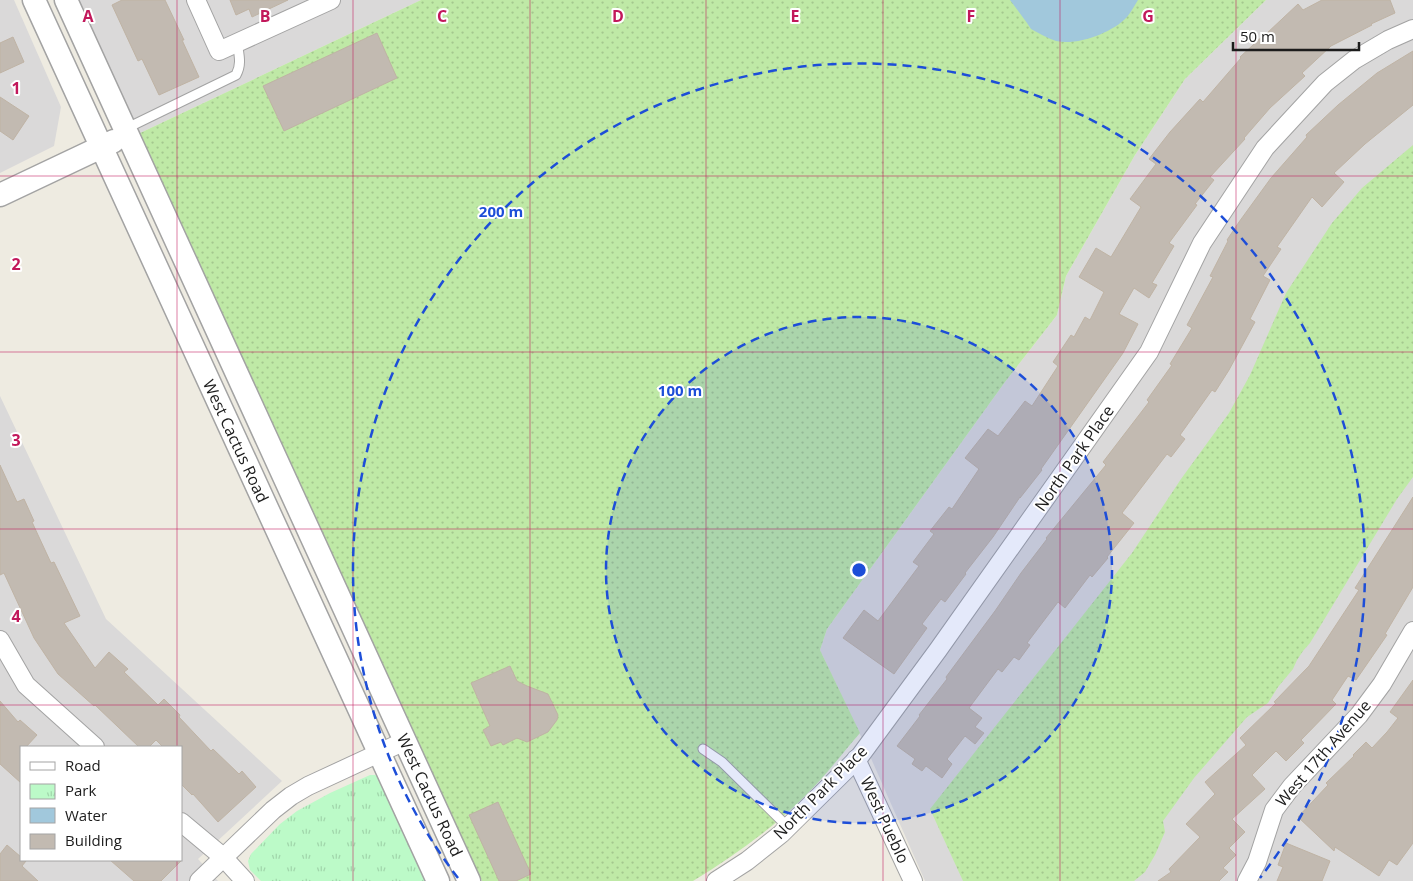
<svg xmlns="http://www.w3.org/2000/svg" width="1413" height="881" font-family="'Open Sans',sans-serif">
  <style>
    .residential { fill: #dad9d9; fill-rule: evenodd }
    .grass { fill: url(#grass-dots) }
    .park { fill: url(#park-tufts) }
    .water { fill: #a1c8dc }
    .building { fill: #c2bab1; stroke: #bfb3a4 }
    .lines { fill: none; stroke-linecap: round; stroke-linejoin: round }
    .service-casing { stroke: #a3a3a3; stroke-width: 11 }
    .minor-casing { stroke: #a3a3a3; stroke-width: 20 }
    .tertiary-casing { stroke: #a3a3a3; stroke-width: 25 }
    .service { stroke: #fff; stroke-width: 9 }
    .minor { stroke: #fff; stroke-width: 18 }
    .tertiary { stroke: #fff; stroke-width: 22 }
    .grid { fill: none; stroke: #c2185b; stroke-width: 1; stroke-opacity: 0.55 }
    .ring { fill: none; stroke: #1d4ed8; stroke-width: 2.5; stroke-dasharray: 9 6 }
    .labels { text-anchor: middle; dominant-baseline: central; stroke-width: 4; stroke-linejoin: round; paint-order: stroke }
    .street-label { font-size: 16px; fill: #1c1c1c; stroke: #fff }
    .grid-label { font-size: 16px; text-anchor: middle; font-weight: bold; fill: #c2185b; stroke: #fff; stroke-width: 4; stroke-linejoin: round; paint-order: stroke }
    .centre { fill: #1d4ed8; stroke: #fff; stroke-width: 2.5 }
    .ring-label { font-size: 15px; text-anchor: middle; font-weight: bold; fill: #1d4ed8; stroke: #fff; stroke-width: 4; stroke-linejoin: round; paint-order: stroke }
  </style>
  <defs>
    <pattern id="grass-dots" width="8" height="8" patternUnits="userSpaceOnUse" patternTransform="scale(1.25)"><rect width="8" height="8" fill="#bfe9a6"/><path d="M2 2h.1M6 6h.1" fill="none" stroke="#a4c78e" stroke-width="1.8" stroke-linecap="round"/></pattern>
    <pattern id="park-tufts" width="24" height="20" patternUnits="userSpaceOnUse" patternTransform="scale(1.25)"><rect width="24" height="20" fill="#bcfac8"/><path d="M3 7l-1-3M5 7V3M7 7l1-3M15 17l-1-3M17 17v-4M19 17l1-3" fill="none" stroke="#a1d6ab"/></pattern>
  </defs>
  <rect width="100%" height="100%" fill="#eeebe1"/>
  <!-- residential -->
  <g class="residential">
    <path d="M0,0H14L61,107L54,146L0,173Z"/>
    <path d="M76,0H421L138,134Z"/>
    <path d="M1266,0H1413V881H925L866,747L820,650L827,629L1005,382L1057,315L1066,276L1135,155L1185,79Z"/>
    <path d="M0,396L106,619L282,781L198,859L218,881H0ZM21,747H181V860H21Z"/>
  </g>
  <!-- grass -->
  <g class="grass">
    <path d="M421,0H1266L1185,79L1135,155L1066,276L1057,315L1005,382L827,629L820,650L860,733C841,755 822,780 801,800C769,831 731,858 693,881H482L138,134Z"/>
    <path d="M1413,145V477L1397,499L1310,643L1303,651L1297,660L1293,669L1278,687L1268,703L1247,717L1194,778L1163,821L1165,832L1155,855L1145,872L1134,881H963L930,809L1132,553L1181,479L1229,413L1250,375L1286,293L1332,223L1362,188Z"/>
  </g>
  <!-- park -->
  <path class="park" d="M370,775H375L382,779L431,881H261L250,870L248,861L251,854L280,824L297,811L330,793Z"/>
  <!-- water -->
  <path class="water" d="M1010,0H1138C1135,5 1131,12 1127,17C1112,33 1077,46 1056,41C1047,38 1039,33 1031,29L1027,23Z"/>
  <!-- building -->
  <g class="building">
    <path d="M122,0H165L184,40H182L199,77L159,95L142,59L138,61L112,5Z"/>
    <path d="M230,0H288L252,17L249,9L236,15Z"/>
    <path d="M1322,0H1390L1395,13L1371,24L1372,25L1331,46L1302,73L1305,76L1270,108L1244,138L1245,139L1210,177L1214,180L1195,204L1197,205L1169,243L1174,246L1152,283L1157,285L1149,298L1134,288L1119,314L1138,324L1123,353L1041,469L1042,470L1020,498V497L993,537L965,573L966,574L945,602L941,599L922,624L927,628L894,674L843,638L864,610L878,621L919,566L913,562L934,534L930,531L949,507L952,509L979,469L965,458L988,429L998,436L1025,401L1032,406L1058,366L1053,362L1071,335L1074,337L1085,317L1090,320L1104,292L1079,277L1096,248L1111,257L1141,207L1130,199L1156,164L1149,159L1170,132L1200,99L1203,102L1241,58L1240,57L1266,33V34L1298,4L1303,10Z"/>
    <path d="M377,33L397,78L284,131L263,86Z"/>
    <path d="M13,37L24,62L0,73V43Z"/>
    <path d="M1413,51V105L1365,144L1334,173L1344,182L1322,207L1312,197L1277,247L1281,249L1263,276L1270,280L1250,319L1255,322L1229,370L1215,392L1212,390L1180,435L1185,439L1171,457L1167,454L1122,513L1134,523L1107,557L1108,558L1092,577L1090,575L1065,608L1058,602L1027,643L1030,645L1019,660L1014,657L1002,672L998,669L969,708L982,718L975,727L984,733L975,744L965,736L947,759L952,764L942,778L926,766L922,771L912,764L915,759L897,746L920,716L919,715L947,679L946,677L995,611L1021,573L1047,539L1046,538L1106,465L1103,462L1149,402L1147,400L1172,365L1170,364L1192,328L1187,325L1213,277L1210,276L1228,241L1227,240L1239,222L1271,178L1307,137L1306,135L1338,105L1377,73Z"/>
    <path d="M0,97L29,116L13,140L0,131Z"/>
    <path d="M0,465L17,502L24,499L34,521L32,522L51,563L54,562L80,616L64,623L95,668L109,652L128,669L124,672L158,705L164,699L180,715L179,717L211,751L213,749L239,774L242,771L256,787L218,822L193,794L192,795L181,784V747H163L156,740L149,747H139L95,705L94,706L58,674L34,638L4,573L0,575Z"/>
    <path d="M1413,497V587L1385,634L1387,635L1356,680L1348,676L1332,700L1336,704L1301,740L1304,743L1286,761L1276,751L1252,775L1265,789L1232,819L1245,832L1229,848L1236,855L1223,868L1228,872L1219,881H1158L1171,872L1169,869L1200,837L1186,824L1215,794L1205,782L1246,745L1240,738L1276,703L1274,702L1309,666L1359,590L1355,588Z"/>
    <path d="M510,666L517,681L527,686L548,694L558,715L557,720L548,732L527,742L517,738L503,745L501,742L491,746L483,730L490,726L471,683Z"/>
    <path d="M1413,680V843L1397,865L1389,860L1379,876L1335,847L1334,851L1298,817L1328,785L1326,783L1354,756L1353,755L1366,742L1372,748L1387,732L1398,718L1390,712Z"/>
    <path d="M0,701L18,722L20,720L37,735L26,747H21V783L0,764Z"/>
    <path d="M498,802L531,874L516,881H499L469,815Z"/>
    <path d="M1286,843L1330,861L1322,881H1277L1283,867L1278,865Z"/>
    <path d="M7,845L21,857V860L26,861L22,866L38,881H0V854Z"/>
    <path d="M110,860H182L161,881H134Z"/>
  </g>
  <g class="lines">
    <defs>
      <g id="service">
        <path d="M125,129L236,75C242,64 239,55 237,42"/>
        <path d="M703,749L722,762L788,827"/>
      </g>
      <g id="minor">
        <path d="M196,0L219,51L331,0"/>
        <path d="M0,640L26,685L95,747"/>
        <path d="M856,759L913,881"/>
        <path d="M181,822L223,857L245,881"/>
        <path d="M199,881L273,810L291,796L308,786L405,741"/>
        <path d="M716,881L747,861L781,834L860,756L938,650L1149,352L1202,243L1265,148L1325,83L1354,60L1388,40L1413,29"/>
        <path d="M1247,881L1257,862L1274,810L1292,786L1359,715L1382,684L1413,631"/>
      </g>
      <g id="tertiary">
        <path d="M34,0L438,881"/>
        <path d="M66,0L469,881"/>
        <path d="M0,195L114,141"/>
      </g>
    </defs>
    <!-- service casing -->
    <use href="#service" class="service-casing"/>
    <!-- minor casing -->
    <use href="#minor" class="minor-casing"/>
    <!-- tertiary casing -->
    <use href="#tertiary" class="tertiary-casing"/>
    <!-- service -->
    <use href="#service" class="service"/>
    <!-- minor -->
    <use href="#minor" class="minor"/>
    <!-- tertiary -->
    <use href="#tertiary" class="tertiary"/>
  </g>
  <!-- grid -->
  <path class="grid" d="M177,0V747M353,0V881M530,0V881M706,0V881M883,0V881M1060,0V881M1236,0V881M0,176H1413M0,352H1413M0,529H1413M0,705H1413M177,860V881"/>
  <!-- distance rings -->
  <circle cx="859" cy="570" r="253" fill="#1d4ed8" fill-opacity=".12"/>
  <g class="ring">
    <circle cx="859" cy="570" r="253"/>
    <path d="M458 878A506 506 0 1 1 1260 878"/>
  </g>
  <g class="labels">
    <!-- street labels -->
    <g class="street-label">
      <text transform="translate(236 441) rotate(65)">West Cactus Road</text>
      <text transform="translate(1074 458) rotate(-55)">North Park Place</text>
      <text transform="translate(1323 753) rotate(-49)">West 17th Avenue</text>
      <text transform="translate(820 792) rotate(-45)">North Park Place</text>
      <text transform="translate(430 795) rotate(65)">West Cactus Road</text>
      <text transform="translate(885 820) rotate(65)">West Pueblo</text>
    </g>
  </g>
  <g class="grid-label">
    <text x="88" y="22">A</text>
    <text x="265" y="22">B</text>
    <text x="442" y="22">C</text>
    <text x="618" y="22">D</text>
    <text x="795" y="22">E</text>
    <text x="971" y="22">F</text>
    <text x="1148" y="22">G</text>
    <text x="16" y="94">1</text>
    <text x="16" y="270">2</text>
    <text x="16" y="446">3</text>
    <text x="16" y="622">4</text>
  </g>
  <circle cx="859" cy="570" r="8" class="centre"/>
  <g class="ring-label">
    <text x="501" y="217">200 m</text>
    <text x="680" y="396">100 m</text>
  </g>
  <!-- legend -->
  <rect x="20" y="746" width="162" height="115" fill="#ffffff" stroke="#a4a4a4"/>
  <rect x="30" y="762" width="25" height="8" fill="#ffffff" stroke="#a4a4a4"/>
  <text x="65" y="771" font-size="15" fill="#1c1c1c">Road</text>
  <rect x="30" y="784" width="25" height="15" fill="url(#park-tufts)" stroke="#a4a4a4"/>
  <text x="65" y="796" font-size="15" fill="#1c1c1c">Park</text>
  <rect x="30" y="808" width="25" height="15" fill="#a1c8dc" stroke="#a4a4a4"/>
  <text x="65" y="821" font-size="15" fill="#1c1c1c">Water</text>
  <rect x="30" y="834" width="25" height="15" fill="#c2bab1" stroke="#a4a4a4"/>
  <text x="65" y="846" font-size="15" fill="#1c1c1c">Building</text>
  <!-- scale -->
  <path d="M1233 42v8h126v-8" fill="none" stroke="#1c1c1c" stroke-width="2.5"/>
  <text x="1240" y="42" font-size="15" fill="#1c1c1c" stroke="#ffffff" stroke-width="4" paint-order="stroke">50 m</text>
</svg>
